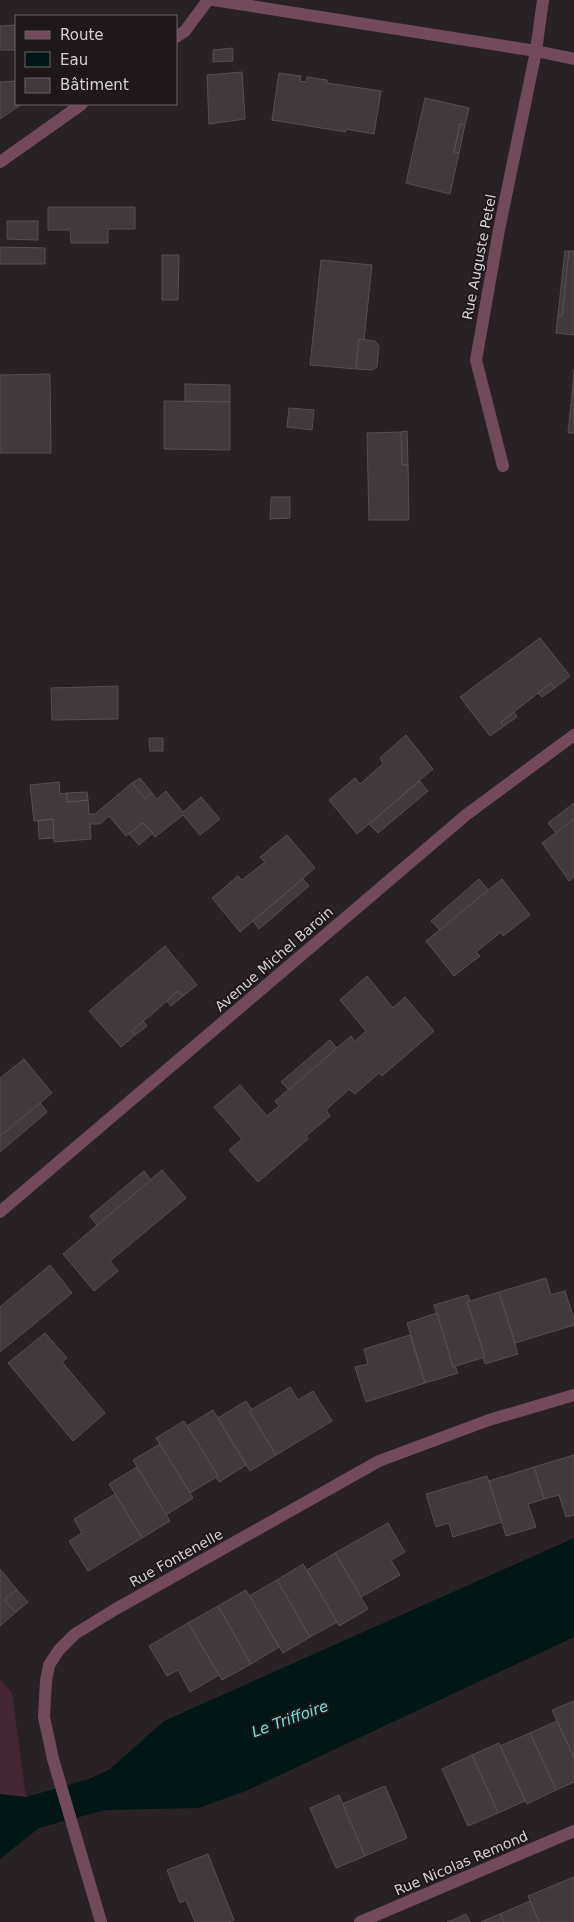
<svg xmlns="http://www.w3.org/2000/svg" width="574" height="1922" font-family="'DejaVu Sans',sans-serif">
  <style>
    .green { fill: #452634 }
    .water { fill: #011715 }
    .building { fill: #41393c; stroke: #574e52 }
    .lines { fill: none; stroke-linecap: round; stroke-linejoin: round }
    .minor { stroke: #734a5c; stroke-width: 12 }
    .tertiary { stroke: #734a5c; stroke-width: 12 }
    .labels { text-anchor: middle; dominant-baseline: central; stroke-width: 4; stroke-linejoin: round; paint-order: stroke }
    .street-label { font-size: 14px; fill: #d6d1d3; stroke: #1f181b }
    .water-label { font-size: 15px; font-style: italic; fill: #6fe2d9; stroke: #1f181b }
  </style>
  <rect width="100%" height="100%" fill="#292225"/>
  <!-- green -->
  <path class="green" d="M0,1679L12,1693L26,1797L0,1794Z"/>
  <!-- water -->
  <path class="water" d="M574,1538V1637L246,1791L199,1808L105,1810L39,1828L0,1859V1794L26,1797L89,1779L110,1769L164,1721Z"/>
  <!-- building -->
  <g class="building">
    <path d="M16,25V50H0V26Z"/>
    <path d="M233,48V61L213,62V50Z"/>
    <path d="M242,72L245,119L209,124L207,75Z"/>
    <path d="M279,73L301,76L300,81L306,82L307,77L327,80V83L381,91L374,134L346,129V132L272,120Z"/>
    <path d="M16,81V104H22L0,119V82Z"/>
    <path d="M425,98L469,108L465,125L460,124L454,152L459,153L450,194L406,183Z"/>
    <path d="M460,124L465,125L459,153L454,152Z"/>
    <path d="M48,207H135V229H108V243H71L70,230H48Z"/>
    <path d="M7,221H38V240L7,239Z"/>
    <path d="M0,247L45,248V264H0Z"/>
    <path d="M565,251H569L562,316L558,315Z"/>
    <path d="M569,251H574V335L556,333L558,315L562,316Z"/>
    <path d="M162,255H179L178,300H162Z"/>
    <path d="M321,260L372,265L364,340L359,339L356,369L310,365Z"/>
    <path d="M359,339L375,341L379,346L377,367L372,370L356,369Z"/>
    <path d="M574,370V405H571Z"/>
    <path d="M50,374L51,453H0V375Z"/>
    <path d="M185,384L230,385V402L185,401Z"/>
    <path d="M164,401L230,402V450L164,449Z"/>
    <path d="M571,405H574V433H568Z"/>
    <path d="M289,408L314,410L312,430L287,427Z"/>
    <path d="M407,431L408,465H402L401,432Z"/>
    <path d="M401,432L402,465H408L409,520H369L367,433Z"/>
    <path d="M271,497H290V518L270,519Z"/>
    <path d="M540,638L570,676L555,688L551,683L501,722L504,726L490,736L460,697Z"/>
    <path d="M551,683L555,688L542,697L538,693Z"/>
    <path d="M118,686V719L52,720L51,688Z"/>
    <path d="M514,712L517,717L504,726L501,722Z"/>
    <path d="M406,735L433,769L357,834L329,800L355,778L360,784L383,764L380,758Z"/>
    <path d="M149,738H163V751H150Z"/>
    <path d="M140,778L152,793L145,799L132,783Z"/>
    <path d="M420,781L428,791L378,833L369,824Z"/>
    <path d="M59,782L60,794L67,793V802L88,800L89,814H95L132,783L145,799L152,793L157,799L166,791L183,812L201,797L220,819L200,835L183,815L155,837L143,823L126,836L109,816L100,824H90L91,839L54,842L53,819L34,821L30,785Z"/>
    <path d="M87,792L88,800L67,802V793Z"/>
    <path d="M574,803V819L556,833L548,823Z"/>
    <path d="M53,819L54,838L39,839L38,821Z"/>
    <path d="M574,819V877L569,881L542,843Z"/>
    <path d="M143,823L153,833L139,845L129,834Z"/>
    <path d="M287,835L315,868L240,932L212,898L238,876L242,880L265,862L260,857Z"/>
    <path d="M303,879L309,886L259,929L253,921Z"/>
    <path d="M479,879L488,890L440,930L431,921Z"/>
    <path d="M502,879L530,915L503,936L501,932L476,952L480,956L454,976L426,941Z"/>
    <path d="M165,946L197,985L183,996L178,991L167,1001L132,1031L135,1035L121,1047L89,1011Z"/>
    <path d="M367,976L393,1008L405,997L434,1031L382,1076L379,1073L355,1094L349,1089L326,1110L330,1116L306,1136L308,1139L258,1182L229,1150L242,1139L214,1107L240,1085L267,1116L279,1106L275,1101L351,1036L355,1041L366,1031L340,1000Z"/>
    <path d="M178,991L183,996L171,1006L167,1001Z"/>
    <path d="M143,1021L147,1026L135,1035L132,1031Z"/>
    <path d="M330,1040L337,1048L289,1090L281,1082Z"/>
    <path d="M24,1059L52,1093L0,1136V1078Z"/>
    <path d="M40,1103L47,1112L0,1152V1136Z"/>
    <path d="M162,1170L186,1198L110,1261L118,1271L94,1291L63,1254Z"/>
    <path d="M144,1171L151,1180L97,1225L90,1216Z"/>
    <path d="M50,1265L72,1293L0,1352V1307Z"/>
    <path d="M546,1278L551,1295L565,1291L574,1319V1325L515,1343L499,1292Z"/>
    <path d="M499,1292L518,1354L485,1364L483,1358L485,1357L467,1302Z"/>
    <path d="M468,1295L470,1301L467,1302L485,1357L453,1367L434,1305Z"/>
    <path d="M437,1313L453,1367L455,1366L458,1373L425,1383L407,1323Z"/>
    <path d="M45,1333L67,1358L62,1362L105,1413L73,1441L8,1363Z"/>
    <path d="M410,1335L425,1383L366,1402L355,1367L368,1364L364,1349Z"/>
    <path d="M290,1387L298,1400L313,1391L332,1421L276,1455L249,1411Z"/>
    <path d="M246,1401L252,1410L249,1411L276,1455L250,1471L218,1418Z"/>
    <path d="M213,1410L246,1465L219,1482L216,1477L218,1476L187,1426Z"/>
    <path d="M184,1421L218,1476L190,1493L156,1438Z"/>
    <path d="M160,1444L193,1498L166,1515L133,1460Z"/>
    <path d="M574,1455V1515L566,1517L559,1495L544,1499L534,1467Z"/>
    <path d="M137,1467L170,1521L142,1538L109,1484Z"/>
    <path d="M534,1467L544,1499L528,1504L536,1527L506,1536L489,1481Z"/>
    <path d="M487,1476L502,1522L453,1537L449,1523L436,1527L426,1494Z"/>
    <path d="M115,1494L142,1538L88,1571L69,1541L82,1533L74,1519Z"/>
    <path d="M388,1523L405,1552L391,1560L400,1575L361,1597L335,1553Z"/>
    <path d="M335,1553L368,1609L339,1626L307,1570Z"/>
    <path d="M303,1564L337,1622L310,1637L277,1580Z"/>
    <path d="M0,1569L17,1590L4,1600L16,1612L0,1626Z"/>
    <path d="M277,1580L310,1637L283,1653L249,1596Z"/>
    <path d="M17,1590L28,1602L16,1612L4,1600Z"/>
    <path d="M246,1590L279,1647L251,1664L218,1606Z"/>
    <path d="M218,1606L251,1664L222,1680L188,1623Z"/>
    <path d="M188,1623L219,1675L190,1692L178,1670L167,1676L149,1646Z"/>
    <path d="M574,1701V1758L552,1710Z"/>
    <path d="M557,1721L574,1758V1782L556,1790L530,1733Z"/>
    <path d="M530,1733L556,1790L527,1804L500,1746Z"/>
    <path d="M499,1743L525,1801L498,1813L472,1755Z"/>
    <path d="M472,1755L498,1813L468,1826L442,1769Z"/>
    <path d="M385,1786L407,1838L365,1856L342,1804Z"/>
    <path d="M339,1795L365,1856L336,1868L310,1808Z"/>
    <path d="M208,1854L234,1920L229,1922H195L186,1900L180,1903L167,1870Z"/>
    <path d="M574,1877V1922H539L528,1896Z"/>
    <path d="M530,1901L539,1922H504L500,1914Z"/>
    <path d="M466,1914L470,1922H447L453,1920Z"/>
    <path d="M500,1914L504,1922H481L488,1919Z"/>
  </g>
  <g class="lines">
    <!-- minor -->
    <g class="minor">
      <path d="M213,0L536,51L574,59"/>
      <path d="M176,37L185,31L208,0"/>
      <path d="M0,162L82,104"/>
      <path d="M503,466L476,360L499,230L536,51L543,0"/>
      <path d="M101,1922L53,1759L44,1717L46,1681L49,1665L59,1650L75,1634L114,1610L379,1461L489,1420L574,1395"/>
      <path d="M360,1922L574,1831"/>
    </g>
    <!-- tertiary -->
    <path class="tertiary" d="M0,1212L466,815L574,735"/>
  </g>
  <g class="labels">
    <!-- street labels -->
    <g class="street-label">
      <text transform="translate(479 257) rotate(-79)">Rue Auguste Petel</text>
      <text transform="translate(274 959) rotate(-41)">Avenue Michel Baroin</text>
      <text transform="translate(176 1558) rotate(-29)">Rue Fontenelle</text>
      <text transform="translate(461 1863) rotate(-23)">Rue Nicolas Remond</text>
    </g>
    <!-- water labels -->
    <g class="water-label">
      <text transform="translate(290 1719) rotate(-20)">Le Triffoire</text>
    </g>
  </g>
  <!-- legend -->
  <rect x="15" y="15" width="162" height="90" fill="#1f181b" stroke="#686265"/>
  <rect x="25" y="31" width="25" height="8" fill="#734a5c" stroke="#686265"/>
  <text x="60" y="40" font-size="15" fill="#d6d1d3">Route</text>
  <rect x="25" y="52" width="25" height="15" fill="#011715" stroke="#686265"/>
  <text x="60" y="65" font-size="15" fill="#d6d1d3">Eau</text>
  <rect x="25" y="78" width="25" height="15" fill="#41393c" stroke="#686265"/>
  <text x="60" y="90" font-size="15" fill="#d6d1d3">Bâtiment</text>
</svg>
